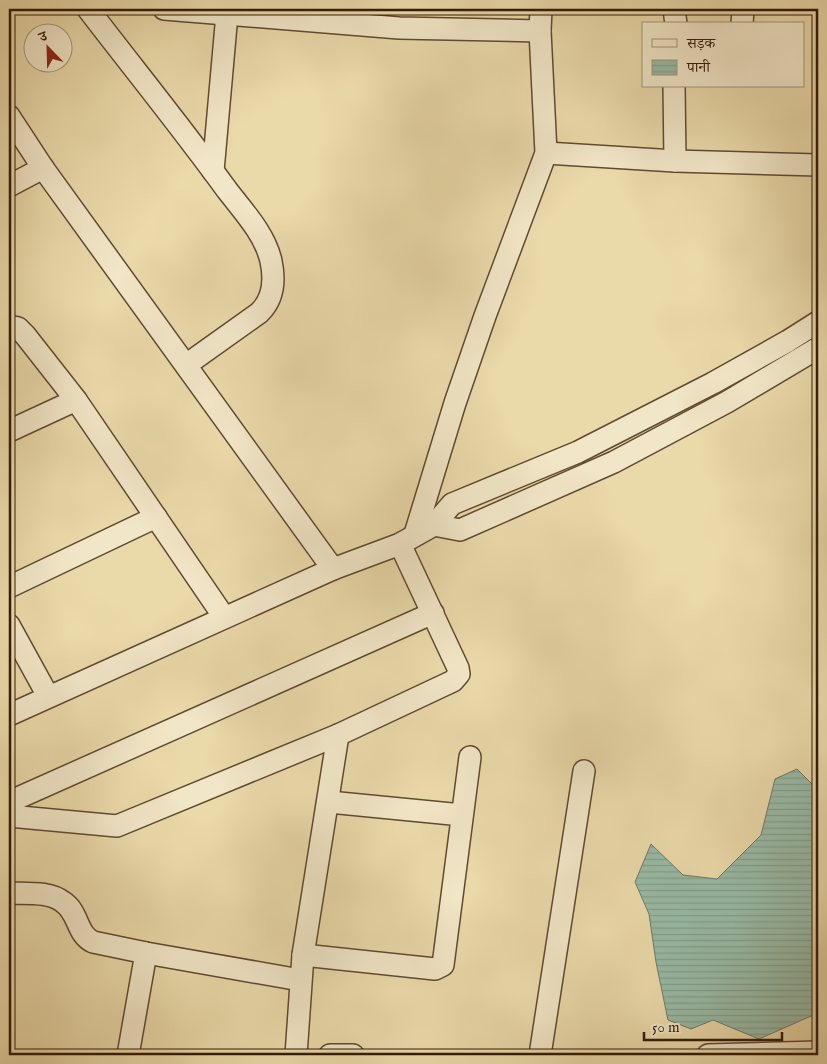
<svg xmlns="http://www.w3.org/2000/svg" width="827" height="1064" font-family="'IM FELL English','Noto Serif Devanagari',serif">
  <style>
    .water { fill: url(#water-rules); stroke: #6f7a66 }
    .lines { fill: none; stroke-linecap: round; stroke-linejoin: round }
    .street-casing { stroke: #604a30; stroke-width: 24 }
    .street { stroke: #f1e6c7; stroke-width: 21 }
  </style>
  <defs>
    <pattern id="water-rules" width="6" height="5" patternUnits="userSpaceOnUse" patternTransform="scale(1.25)"><rect width="6" height="5" fill="#98baa5"/><path d="M0 2.5h6" fill="none" stroke="#839f8d"/></pattern>
  </defs>
  <rect width="100%" height="100%" fill="#ead9a9"/>
  <filter id="stains"><feTurbulence type="fractalNoise" baseFrequency=".004" numOctaves="4"/><feColorMatrix values="0 0 0 0 .2 0 0 0 0 .09 0 0 0 0 .02 0 0 0 .5 -.17"/></filter>
  <radialGradient id="worn" r=".72"><stop offset=".6" stop-color="#630" stop-opacity="0"/><stop offset="1" stop-color="#630" stop-opacity=".3"/></radialGradient>
  <!-- water -->
  <path class="water" d="M797,769L818,790V936L814,945L818,952V1013L759,1039L713,1020L691,1029L668,1020L656,962L649,914L635,882L651,844L683,875L717,879L761,835L775,779Z"/>
  <g class="lines">
    <defs>
      <g id="street">
        <path d="M88,9C134,69 182,128 227,190C243,211 265,234 271,261C275,280 274,299 259,313L186,365"/>
        <path d="M164,9L399,28L540,31"/>
        <path d="M674,9L676,24"/>
        <path d="M742,24L743,9"/>
        <path d="M674,86L675,161"/>
        <path d="M9,116L43,168L333,569"/>
        <path d="M546,153L675,161L818,165"/>
        <path d="M213,171L227,14"/>
        <path d="M9,186L43,168"/>
        <path d="M9,326L18,328L25,335L76,400L224,617"/>
        <path d="M9,431L76,400"/>
        <path d="M434,525L460,530L614,462L727,402L818,348"/>
        <path d="M415,534L455,403L485,316L546,153L540,31L541,9"/>
        <path d="M9,587L156,517"/>
        <path d="M9,625L48,696"/>
        <path d="M9,715L333,569L400,544L434,525L452,504L578,452L713,383L788,341L818,322"/>
        <path d="M9,802L433,613"/>
        <path d="M329,802L462,815"/>
        <path d="M9,816L117,826L338,735L453,681L459,674L458,668L400,544"/>
        <path d="M9,893C26,894 49,891 63,902C79,912 76,934 93,942L146,953L300,980"/>
        <path d="M303,955L435,969L443,965L470,757"/>
        <path d="M128,1055L146,953"/>
        <path d="M296,1055L303,955L338,735"/>
        <path d="M330,1055H353"/>
        <path d="M540,1055L584,771"/>
        <path d="M708,1055L818,1052"/>
      </g>
    </defs>
    <!-- street casing -->
    <use href="#street" class="street-casing"/>
    <!-- street -->
    <use href="#street" class="street"/>
  </g>
  <!-- margin -->
  <rect width="827" height="1064" fill="none" stroke="#ead9a9" stroke-width="30"/>
  <rect x="10" y="10" width="807" height="1044" fill="none" stroke="#321b08" stroke-width="2.5"/>
  <rect x="15" y="15" width="797" height="1034" fill="none" stroke="#321b08"/>
  <!-- legend -->
  <rect x="642" y="22" width="162" height="65" fill="#f1e6c7" stroke="#a5957b"/>
  <rect x="652" y="39" width="25" height="8" fill="#f1e6c7" stroke="#a5957b"/>
  <text x="687" y="48" font-size="15" fill="#321b08">सड़क</text>
  <rect x="652" y="60" width="25" height="15" fill="url(#water-rules)" stroke="#a5957b"/>
  <text x="687" y="72" font-size="15" fill="#321b08">पानी</text>
  <!-- north arrow -->
  <g transform="translate(48 48) rotate(337)"><circle r="24" fill="#f1e6c7" stroke="#a5957b"/>
  <path d="M0-4L9 19L0 12L-9 19Z" fill="#8f2418"/>
  <text y="-8" font-size="14" font-weight="bold" text-anchor="middle" fill="#321b08">उ</text>
  </g>
  <!-- scale -->
  <path d="M644 1032v8h138v-8" fill="none" stroke="#321b08" stroke-width="2.5"/>
  <text x="652" y="1032" font-size="15" fill="#321b08" stroke="#f1e6c7" stroke-width="4" paint-order="stroke">50 m</text>
  <rect width="100%" height="100%" filter="url(#stains)"/>
  <rect width="100%" height="100%" fill="url(#worn)"/>
</svg>
